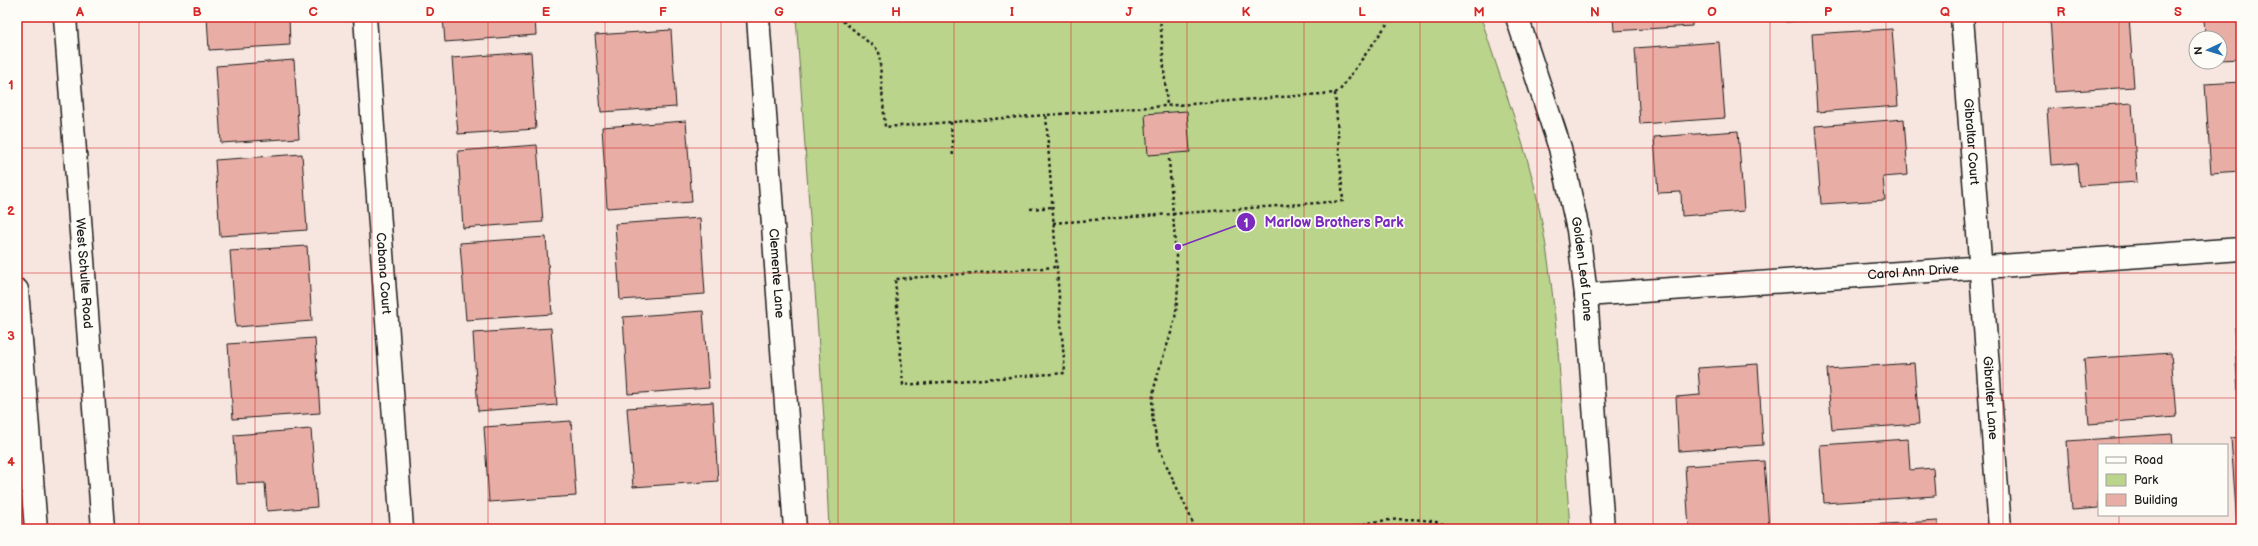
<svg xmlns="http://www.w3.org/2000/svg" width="2258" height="546" font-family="'Balsamiq Sans',sans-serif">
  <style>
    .green { fill: #bad48b; stroke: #6b7854 }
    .building { fill: #e8aea6; stroke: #1c1c1c }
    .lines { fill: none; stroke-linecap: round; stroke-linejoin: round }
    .minor-casing { stroke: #1c1c1c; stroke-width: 25 }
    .secondary-casing { stroke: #1c1c1c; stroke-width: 25 }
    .path { stroke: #1c1c1c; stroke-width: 2.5; stroke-dasharray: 3 3; stroke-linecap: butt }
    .minor { stroke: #fdfcf7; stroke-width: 22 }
    .secondary { stroke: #fdfcf7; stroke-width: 22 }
    .grid { fill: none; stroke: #d62828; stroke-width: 1; stroke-opacity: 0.55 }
    .labels { text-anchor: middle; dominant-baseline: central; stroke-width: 3.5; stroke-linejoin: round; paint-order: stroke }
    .street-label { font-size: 13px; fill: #1c1c1c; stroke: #fdfcf7 }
    .leader { fill: none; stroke: #7b2cbf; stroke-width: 1.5 }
    .callout-dot { fill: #7b2cbf; stroke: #fdfcf7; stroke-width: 1.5 }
    .mark-label { font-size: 12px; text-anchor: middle; font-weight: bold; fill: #fff }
    .callout-label { font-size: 14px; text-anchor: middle; font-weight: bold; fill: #7b2cbf; stroke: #fdfcf7; stroke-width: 3.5; stroke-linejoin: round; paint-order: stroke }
    .neatline { fill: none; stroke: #d62828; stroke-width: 1.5 }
    .grid-label { font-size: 13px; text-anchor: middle; font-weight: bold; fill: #d62828 }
  </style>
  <rect width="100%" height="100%" fill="#f7e5df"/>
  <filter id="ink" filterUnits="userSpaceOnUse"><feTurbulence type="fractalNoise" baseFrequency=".025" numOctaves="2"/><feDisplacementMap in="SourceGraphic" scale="8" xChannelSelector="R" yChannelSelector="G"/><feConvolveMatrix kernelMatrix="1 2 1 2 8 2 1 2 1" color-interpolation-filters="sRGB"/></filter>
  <g filter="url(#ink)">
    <!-- green -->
    <path class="green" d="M796,17H1481C1500,81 1526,142 1539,207C1560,313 1562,422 1570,529H829L824,419Z"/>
    <!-- building -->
    <g class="building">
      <path d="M207,17H289L290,45L209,50Z"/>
      <path d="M443,17H535L536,35L445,42Z"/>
      <path d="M586,17H631L586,20Z"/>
      <path d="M1613,17H1692V26L1614,31Z"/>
      <path d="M1786,17H1852L1786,22Z"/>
      <path d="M2129,17L2134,87L2055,92L2050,18Z"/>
      <path d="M2204,17H2241V59L2220,60V38H2205Z"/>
      <path d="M1892,29L1898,106L1817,112L1812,34Z"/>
      <path d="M671,30L676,107L601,112L595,35Z"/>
      <path d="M1719,42L1725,118L1640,124L1635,48Z"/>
      <path d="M531,52L536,129L458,134L452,58Z"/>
      <path d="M294,60L299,138L221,143L216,66Z"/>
      <path d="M2241,82V171L2211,173L2205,84Z"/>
      <path d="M2132,103L2137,182L2079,186L2077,163L2051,165L2047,109Z"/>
      <path d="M1187,111L1190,152L1148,155L1145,114Z"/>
      <path d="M1904,119L1908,175L1883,177L1885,200L1821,204L1815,126Z"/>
      <path d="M686,121L692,202L607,208L602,127Z"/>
      <path d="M1738,131L1744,211L1682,216L1681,192L1658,193L1654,137Z"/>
      <path d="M537,145L543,222L463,228L458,151Z"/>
      <path d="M302,154L307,230L220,236L215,160Z"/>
      <path d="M700,218L705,294L620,300L615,224Z"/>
      <path d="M546,237L552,314L466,320L460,243Z"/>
      <path d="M307,246L312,321L236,327L230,251Z"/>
      <path d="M703,311L709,388L628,394L623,317Z"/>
      <path d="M2241,327V409H2239L2234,328Z"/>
      <path d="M551,328L557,405L478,411L473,333Z"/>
      <path d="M315,338L320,413L233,419L228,344Z"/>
      <path d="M2171,353L2176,417L2089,424L2084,359Z"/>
      <path d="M1914,363L1919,424L1832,430L1827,369Z"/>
      <path d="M1758,364L1763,445L1679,451L1676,397L1700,395L1698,368Z"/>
      <path d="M713,402L718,481L633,487L627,408Z"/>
      <path d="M571,421L576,496L489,502L484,427Z"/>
      <path d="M311,429L317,507L267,511L265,483L237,484L234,435Z"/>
      <path d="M2172,434L2173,445H2099V508L2072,510L2067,441Z"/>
      <path d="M2241,437V526H2237L2231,438Z"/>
      <path d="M1908,439L1910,470L1933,468L1935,496L1824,503L1820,445Z"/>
      <path d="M1764,461L1769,529H1689L1685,466Z"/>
      <path d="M1938,521V529H1831L1830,527Z"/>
    </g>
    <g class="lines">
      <defs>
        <g id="minor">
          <path id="s1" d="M365,17L402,529"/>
          <path id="s2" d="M758,17L795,529"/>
          <path id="s3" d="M1517,17L1560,148L1578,230L1586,295L1603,529"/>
          <path id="s4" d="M1962,17L2000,529"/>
          <path id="s5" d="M1586,295L2241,249"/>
        </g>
        <g id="secondary">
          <path id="s6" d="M65,17L103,529"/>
          <path d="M17,290L36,529"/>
        </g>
      </defs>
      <!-- minor casing -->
      <use href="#minor" class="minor-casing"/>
      <!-- secondary casing -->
      <use href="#secondary" class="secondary-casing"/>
      <!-- path -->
      <g class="path">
        <path d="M838,17L879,51L885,127L1046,115"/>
        <path d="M1160,17L1167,106"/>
        <path d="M1335,93L1340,90L1392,17"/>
        <path d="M951,122L953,158"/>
        <path d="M1169,159L1178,284C1177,299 1177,315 1172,329C1164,359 1148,390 1153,421C1159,461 1182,492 1195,529"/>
        <path d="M1030,209L1052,207"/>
        <path d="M1053,223L1343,201L1335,93L1046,115C1052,201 1058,287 1065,373L903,385L895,279L1056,267"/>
        <path d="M1346,529C1378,518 1426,514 1457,529"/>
      </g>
      <!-- minor -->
      <use href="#minor" class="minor"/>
      <!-- secondary -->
      <use href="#secondary" class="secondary"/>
    </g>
  </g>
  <!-- grid -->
  <path class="grid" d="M139,17V529M255,17V529M372,17V529M488,17V529M605,17V529M721,17V529M838,17V529M954,17V529M1071,17V529M1187,17V529M1304,17V529M1420,17V529M1537,17V529M1653,17V529M1770,17V529M1886,17V529M2003,17V529M2119,17V445M17,148H2241M17,273H2241M17,398H2241M2119,515V529"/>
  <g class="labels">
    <!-- street labels -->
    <g class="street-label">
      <text stroke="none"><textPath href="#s4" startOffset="125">Gibraltar Court</textPath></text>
      <text stroke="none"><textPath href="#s3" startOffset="261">Golden Leaf Lane</textPath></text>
      <text stroke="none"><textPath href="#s5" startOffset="328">Carol Ann Drive</textPath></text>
      <text stroke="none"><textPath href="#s6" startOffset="257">West Schulte Road</textPath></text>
      <text stroke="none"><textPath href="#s1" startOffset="257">Cabana Court</textPath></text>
      <text stroke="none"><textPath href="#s2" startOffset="257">Clemente Lane</textPath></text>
      <text stroke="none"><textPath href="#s4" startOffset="382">Gibralter Lane</textPath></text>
    </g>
  </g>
  <!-- callouts -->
  <path class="leader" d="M1178 247L1246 222"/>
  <g class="callout-dot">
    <circle cx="1178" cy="247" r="4"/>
    <circle cx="1246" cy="222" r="10"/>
  </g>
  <g class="mark-label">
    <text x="1246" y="227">1</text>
  </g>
  <g class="callout-label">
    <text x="1334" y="227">Marlow Brothers Park</text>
  </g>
  <!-- margin -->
  <rect width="2258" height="546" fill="none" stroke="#fdfcf7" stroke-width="44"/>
  <!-- legend -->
  <rect x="2098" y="444" width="130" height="72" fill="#fdfcf7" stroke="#a3a29f"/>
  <rect x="2106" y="457" width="20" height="6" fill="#fdfcf7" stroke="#a3a29f"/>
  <text x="2134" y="464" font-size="12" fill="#1c1c1c">Road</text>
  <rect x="2106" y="474" width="20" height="12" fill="#bad48b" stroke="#a3a29f"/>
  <text x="2134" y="484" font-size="12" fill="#1c1c1c">Park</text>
  <rect x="2106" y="494" width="20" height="12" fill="#e8aea6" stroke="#a3a29f"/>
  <text x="2134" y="504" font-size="12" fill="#1c1c1c">Building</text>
  <!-- north arrow -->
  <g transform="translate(2208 50) rotate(266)"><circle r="19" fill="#fdfcf7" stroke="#a3a29f"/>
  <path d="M0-3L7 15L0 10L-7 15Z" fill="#1f6fb2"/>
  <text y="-6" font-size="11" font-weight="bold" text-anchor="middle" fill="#1c1c1c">N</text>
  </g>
  <rect x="22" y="22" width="2214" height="502" class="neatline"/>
  <g class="grid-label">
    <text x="80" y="16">A</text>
    <text x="197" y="16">B</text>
    <text x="313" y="16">C</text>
    <text x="430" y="16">D</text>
    <text x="546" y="16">E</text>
    <text x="663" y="16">F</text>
    <text x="779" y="16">G</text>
    <text x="896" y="16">H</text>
    <text x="1012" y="16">I</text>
    <text x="1129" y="16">J</text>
    <text x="1246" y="16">K</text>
    <text x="1362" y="16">L</text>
    <text x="1479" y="16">M</text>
    <text x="1595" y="16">N</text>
    <text x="1712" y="16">O</text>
    <text x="1828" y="16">P</text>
    <text x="1945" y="16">Q</text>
    <text x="2061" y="16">R</text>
    <text x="2178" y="16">S</text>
    <text x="11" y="89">1</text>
    <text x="11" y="215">2</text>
    <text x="11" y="340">3</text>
    <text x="11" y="466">4</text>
  </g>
</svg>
